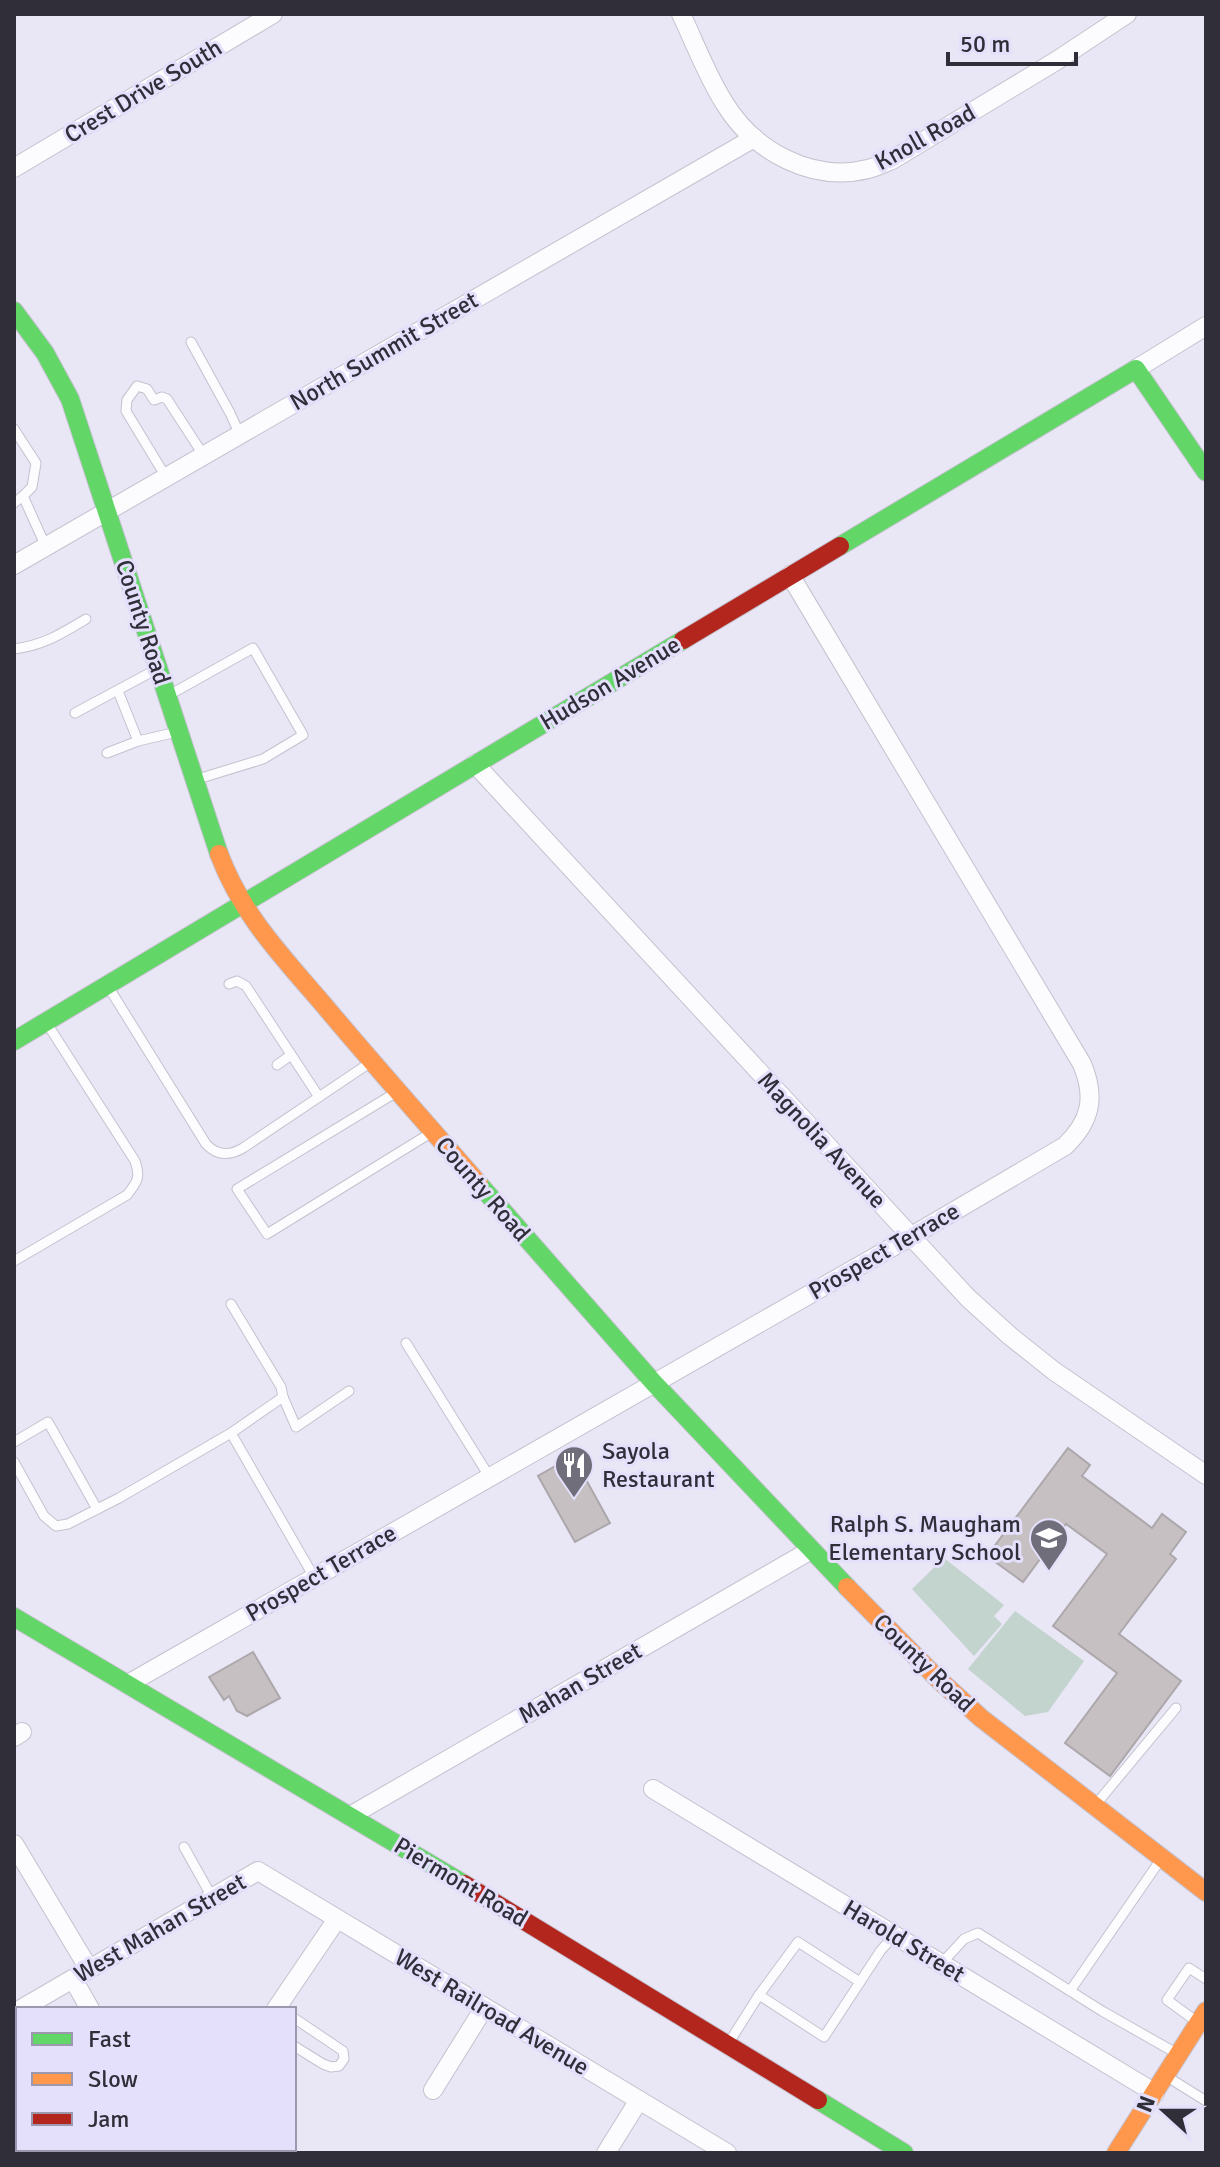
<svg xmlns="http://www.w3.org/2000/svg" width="1220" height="2167" font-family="Signika,sans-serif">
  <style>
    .green { fill: #c3d3ce }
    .building { fill: #c6c0c3; stroke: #aca7aa; stroke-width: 2 }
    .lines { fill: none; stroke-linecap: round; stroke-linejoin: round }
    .lane-casing { stroke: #c4c2ce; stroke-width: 11 }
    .street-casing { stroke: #c4c2ce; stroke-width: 20 }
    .fast-casing { stroke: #c4c2ce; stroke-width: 20 }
    .slow-casing { stroke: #c4c2ce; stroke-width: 20 }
    .jam-casing { stroke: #c4c2ce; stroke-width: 20 }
    .lane { stroke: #fcfbfe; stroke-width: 9 }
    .street { stroke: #fcfbfe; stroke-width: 18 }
    .fast { stroke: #63d668; stroke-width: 18 }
    .slow { stroke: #ff974d; stroke-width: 18 }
    .jam { stroke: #b3261e; stroke-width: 18 }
    .labels { text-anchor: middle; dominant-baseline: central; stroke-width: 6; stroke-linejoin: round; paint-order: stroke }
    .street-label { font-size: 24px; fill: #2f2e39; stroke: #e4e0fc }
    .poi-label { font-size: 24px; fill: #2f2e39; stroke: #e4e0fc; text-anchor: start }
  </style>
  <rect width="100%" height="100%" fill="#e9e6f6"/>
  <!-- green -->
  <g class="green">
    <path d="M944,1558L1004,1605L994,1616L1002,1624L974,1656L912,1589Z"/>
    <path d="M1015,1611L1084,1661L1048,1712L1025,1716L968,1669Z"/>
  </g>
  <!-- building -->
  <g class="building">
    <path d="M1068,1448L1090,1465L1082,1476L1152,1528L1162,1514L1186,1532L1170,1554L1176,1559L1119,1634L1181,1681L1110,1776L1065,1743L1117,1673L1053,1626L1107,1554L1066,1524L1023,1582L987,1556Z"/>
    <path d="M573,1456L610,1523L575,1542L538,1476Z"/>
    <path d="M253,1652L280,1698L247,1716L237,1711L229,1696L224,1700L209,1677Z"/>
  </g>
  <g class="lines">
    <defs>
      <g id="lane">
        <path d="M191,342L230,413L240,435"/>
        <path d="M14,429L36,463L32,487L23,496"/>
        <path d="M166,477L126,411L127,400L137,386L147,389L154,400L162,397L167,399L204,456"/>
        <path d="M14,503L23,496L46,547"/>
        <path d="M14,649C44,645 61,634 86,619"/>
        <path d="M118,691L138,741"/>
        <path d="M171,694L253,648L303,735L263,759L198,779"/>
        <path d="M75,713L155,670"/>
        <path d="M107,753L138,741L177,732"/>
        <path d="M229,984L237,981L246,986L319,1097"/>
        <path d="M109,988L206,1144C217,1156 230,1156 243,1148L368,1064"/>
        <path d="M277,1065L291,1055"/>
        <path d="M395,1093L237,1189L267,1234L429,1134"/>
        <path d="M14,1261L127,1195C137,1182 141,1178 135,1161L46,1022"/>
        <path d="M231,1304L281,1387L283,1397L231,1433"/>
        <path d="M406,1343L489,1476"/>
        <path d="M283,1397L296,1427L349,1391"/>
        <path d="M14,1442L48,1422L97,1509"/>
        <path d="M14,1462L44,1516L56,1526L68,1524L119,1498L231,1433L314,1577"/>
        <path d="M1097,1803L1176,1708"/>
        <path d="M184,1847L212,1897"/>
        <path d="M942,1963L964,1939L978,1933L1102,2011L1176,2053"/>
        <path d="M1070,1991L1159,1862"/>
        <path d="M759,1995L798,1942L860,1982"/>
        <path d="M294,2018L343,2051L344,2059L339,2066L331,2067L323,2064L294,2046"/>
        <path d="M1196,2021L1167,2000L1189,1968L1206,1979"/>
        <path d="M728,2044L759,1995L824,2037L881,1950L895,1935"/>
        <path d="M1166,2076L1206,2101"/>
      </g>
      <g id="street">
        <path d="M681,14C695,43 707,76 725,104C754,151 812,183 868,169C876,167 884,163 892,160L1056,61L1127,14"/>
        <path d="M14,168L273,14"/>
        <path d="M1136,369L1206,326"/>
        <path d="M14,565L754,138"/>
        <path d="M475,764L968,1298L1010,1336L1054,1371L1206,1475"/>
        <path d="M128,1684L910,1237L1065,1146C1091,1121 1096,1097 1082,1064L790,575"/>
        <path d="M14,1737L22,1732"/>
        <path d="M653,1789L1155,2093"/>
        <path d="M350,1816L811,1550"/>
        <path d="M14,1844L89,1969"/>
        <path d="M73,1979L90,2009"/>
        <path d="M21,2009L258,1871L727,2153"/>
        <path d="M276,2009L337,1919"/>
        <path d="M433,2090L484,2008"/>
        <path d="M232,2149L239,2153"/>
        <path d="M606,2153L639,2100"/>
      </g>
      <g id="fast">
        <path d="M14,311L45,353L70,399L219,854"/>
        <path d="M840,546L1136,369L1206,472"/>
        <path d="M14,1041L683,640"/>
        <path d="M479,1184L653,1382L847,1587"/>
        <path d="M14,1617L464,1884"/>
        <path d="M818,2100L904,2153"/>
      </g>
      <g id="slow">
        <path d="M219,854C242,915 281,955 323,1004C374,1065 427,1124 479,1184"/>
        <path d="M847,1587L937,1678L981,1718L1206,1892"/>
        <path d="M1116,2153L1206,2011"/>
      </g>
      <g id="jam">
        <path d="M683,640L840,546"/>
        <path d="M464,1884L818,2100"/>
      </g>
    </defs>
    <!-- lane casing -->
    <use href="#lane" class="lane-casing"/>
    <!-- street casing -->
    <use href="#street" class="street-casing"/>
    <!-- fast casing -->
    <use href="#fast" class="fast-casing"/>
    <!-- slow casing -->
    <use href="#slow" class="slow-casing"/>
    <!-- jam casing -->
    <use href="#jam" class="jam-casing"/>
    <!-- lane -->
    <use href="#lane" class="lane"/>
    <!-- street -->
    <use href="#street" class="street"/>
    <!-- fast -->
    <use href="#fast" class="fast"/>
    <!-- slow -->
    <use href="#slow" class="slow"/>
    <!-- jam -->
    <use href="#jam" class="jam"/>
  </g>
  <!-- icons -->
  <defs>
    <symbol id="restaurant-pin" viewBox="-11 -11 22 30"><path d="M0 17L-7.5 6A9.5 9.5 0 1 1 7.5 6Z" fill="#706e7b" stroke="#e4e0fc"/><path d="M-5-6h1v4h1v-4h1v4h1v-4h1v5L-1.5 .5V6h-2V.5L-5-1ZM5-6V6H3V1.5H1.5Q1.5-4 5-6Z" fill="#fff"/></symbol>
    <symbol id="school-pin" viewBox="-11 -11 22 30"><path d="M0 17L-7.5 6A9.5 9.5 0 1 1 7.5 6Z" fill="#706e7b" stroke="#e4e0fc"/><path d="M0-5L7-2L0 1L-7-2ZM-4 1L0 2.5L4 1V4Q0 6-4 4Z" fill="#fff"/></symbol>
  </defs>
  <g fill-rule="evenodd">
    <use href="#restaurant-pin" x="552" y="1443" width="44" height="60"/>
    <use href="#school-pin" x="1027" y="1516" width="44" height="60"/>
  </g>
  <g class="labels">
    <!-- street labels -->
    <g class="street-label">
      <text transform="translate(143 91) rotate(-31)">Crest Drive South</text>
      <text transform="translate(925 137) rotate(-29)">Knoll Road</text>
      <text transform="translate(384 351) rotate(-30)">North Summit Street</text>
      <text transform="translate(143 622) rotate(72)">County Road</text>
      <text transform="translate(610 683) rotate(-31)">Hudson Avenue</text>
      <text transform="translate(822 1140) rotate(47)">Magnolia Avenue</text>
      <text transform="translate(483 1189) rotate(49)">County Road</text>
      <text transform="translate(884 1251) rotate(-30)">Prospect Terrace</text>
      <text transform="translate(321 1573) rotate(-30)">Prospect Terrace</text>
      <text transform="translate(924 1663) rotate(44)">County Road</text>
      <text transform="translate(580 1683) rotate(-30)">Mahan Street</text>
      <text transform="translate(461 1882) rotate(31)">Piermont Road</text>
      <text transform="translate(160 1928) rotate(-30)">West Mahan Street</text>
      <text transform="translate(904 1941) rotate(31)">Harold Street</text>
      <text transform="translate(492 2012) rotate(31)">West Railroad Avenue</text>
    </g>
    <!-- poi labels -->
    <g class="poi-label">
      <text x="602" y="1451">Sayola<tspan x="602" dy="28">Restaurant</tspan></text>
      <text x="1021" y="1524" text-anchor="end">Ralph S. Maugham<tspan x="1021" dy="28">Elementary School</tspan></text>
    </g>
  </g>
  <!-- border -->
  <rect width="1220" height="2167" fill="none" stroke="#2f2e39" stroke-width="32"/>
  <!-- legend -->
  <rect x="16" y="2007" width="280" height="144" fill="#e4e0fc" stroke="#9c99ae" stroke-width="2"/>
  <rect x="32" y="2033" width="40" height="12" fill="#63d668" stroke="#9c99ae" stroke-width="2"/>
  <text x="88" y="2047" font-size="24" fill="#2f2e39">Fast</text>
  <rect x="32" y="2073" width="40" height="12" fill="#ff974d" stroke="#9c99ae" stroke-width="2"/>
  <text x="88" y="2087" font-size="24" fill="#2f2e39">Slow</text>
  <rect x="32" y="2113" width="40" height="12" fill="#b3261e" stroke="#9c99ae" stroke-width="2"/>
  <text x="88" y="2127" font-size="24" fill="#2f2e39">Jam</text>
  <!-- north arrow -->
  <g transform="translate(1164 2111) rotate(291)" stroke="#e4e0fc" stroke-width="6" paint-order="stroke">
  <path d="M0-6L14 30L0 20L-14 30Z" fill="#2f2e39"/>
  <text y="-12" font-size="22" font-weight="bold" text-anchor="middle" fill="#2f2e39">N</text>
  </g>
  <!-- scale -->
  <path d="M948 52v12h128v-12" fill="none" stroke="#2f2e39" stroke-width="4"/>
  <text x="960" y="52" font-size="24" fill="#2f2e39" stroke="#e4e0fc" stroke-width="6" paint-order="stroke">50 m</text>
</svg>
